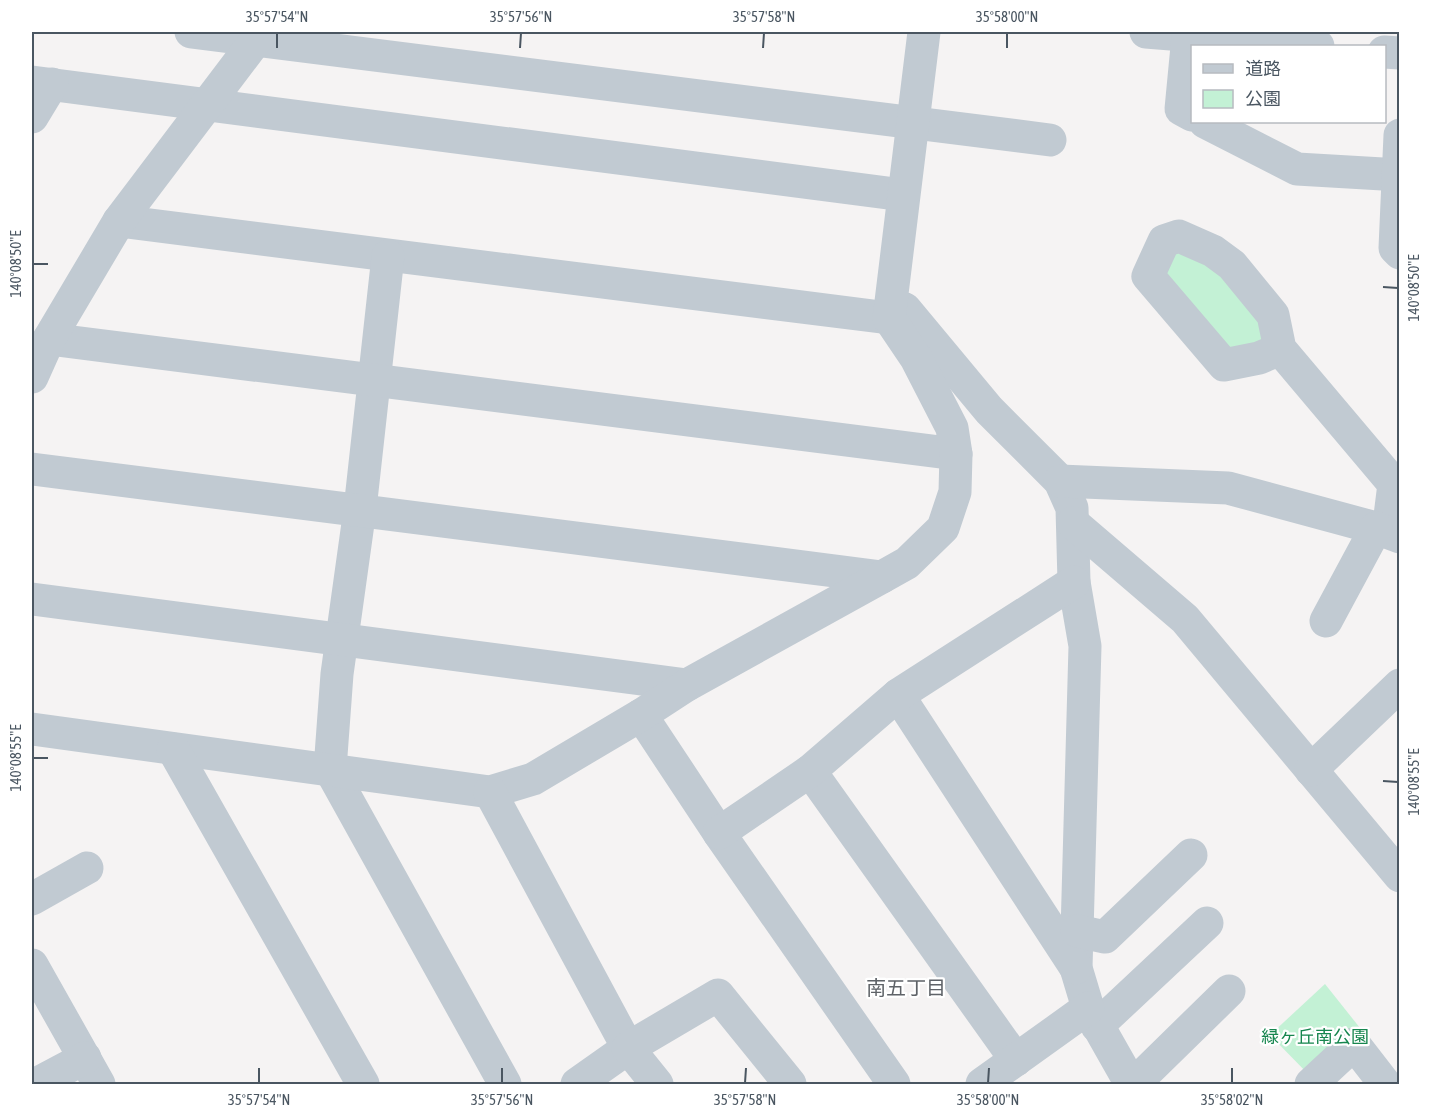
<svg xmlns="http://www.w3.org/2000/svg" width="1431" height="1116" font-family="'Asap Condensed','Noto Sans JP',sans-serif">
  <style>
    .green { fill: #c3f1d5 }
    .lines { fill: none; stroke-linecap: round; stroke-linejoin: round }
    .minor { stroke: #c1cad2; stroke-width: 33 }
    .ticks { fill: none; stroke: #4a5661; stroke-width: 2 }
    .labels { text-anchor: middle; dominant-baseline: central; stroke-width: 4.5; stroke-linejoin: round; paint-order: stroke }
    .park-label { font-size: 18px; fill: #17864f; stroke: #fff }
    .neighbourhood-label { font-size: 20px; fill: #5f6368; stroke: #fff }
    .neatline { fill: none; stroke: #4a5661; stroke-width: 2 }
    .ticks-label { font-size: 15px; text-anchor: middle; fill: #4a5661 }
  </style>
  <rect width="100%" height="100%" fill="#f5f3f3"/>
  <!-- green -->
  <g class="green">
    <path d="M1184,247L1211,254L1267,332L1257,348L1237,355L1164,287L1167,255Z"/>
    <path d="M1325,984L1364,1033L1313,1079L1270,1035Z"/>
  </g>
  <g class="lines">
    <!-- minor -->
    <g class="minor">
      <path d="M191,32L1050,140"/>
      <path d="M1146,32L1318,46"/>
      <path d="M1188,36L1181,109L1192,115"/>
      <path d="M1384,52L1400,53"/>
      <path d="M32,82L903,195"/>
      <path d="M32,117L52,84"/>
      <path d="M1205,122L1297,169L1400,175"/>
      <path d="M1400,135L1395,248L1400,253"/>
      <path d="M119,221L889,318"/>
      <path d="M388,256L360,509L337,674L330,769L505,1084"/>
      <path d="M905,309L989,410L1060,481L1072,508L1074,582L1085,646L1076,968L1088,1008L1131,1084"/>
      <path d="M49,339L956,454"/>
      <path d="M1280,349L1273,315L1232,265L1213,251L1179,236L1164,241L1148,276L1224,365L1259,358L1280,349L1394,484L1388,532"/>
      <path d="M32,377L49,339L119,221L262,32"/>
      <path d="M32,469L882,577"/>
      <path d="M1060,481L1228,488L1376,528L1400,537"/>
      <path d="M1073,523L1185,619L1400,876"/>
      <path d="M32,599L687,685"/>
      <path d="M1326,621L1376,528"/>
      <path d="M898,695L1076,968"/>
      <path d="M641,715L719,833L894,1084"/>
      <path d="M32,729L490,792L533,779L641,715L687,685L882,577L907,563L943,528L955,492L956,454L952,428L916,358L889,318L924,32"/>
      <path d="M173,749L363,1084"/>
      <path d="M1311,770L1400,685"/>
      <path d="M810,771L1016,1060"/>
      <path d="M490,792L628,1048L577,1084"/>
      <path d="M719,833L810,771L898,695L1074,582"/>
      <path d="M32,899L87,868"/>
      <path d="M1077,931L1105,937L1191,855"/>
      <path d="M32,965L99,1084"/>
      <path d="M1097,1026L1207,923"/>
      <path d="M36,1084L85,1058"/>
      <path d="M657,1084L628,1048L718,995L790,1084"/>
      <path d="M982,1084L1088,1008"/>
      <path d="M1134,1084L1229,991"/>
      <path d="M1311,1084L1354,1044L1385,1084"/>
    </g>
  </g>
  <!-- ticks -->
  <path class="ticks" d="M277,48V33M520,48L521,33M763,48L764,33M1007,48V33M33,264H48M1383,287L1398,288M33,758H48M1383,781L1398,782M259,1083V1068M502,1083V1068M745,1083L746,1068M988,1083L989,1068M1232,1083V1068"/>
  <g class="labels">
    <!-- park labels -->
    <g class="park-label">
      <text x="1315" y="1036">緑ヶ丘南公園</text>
    </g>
    <!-- neighbourhood labels -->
    <g class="neighbourhood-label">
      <text x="906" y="987">南五丁目</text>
    </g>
  </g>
  <!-- border -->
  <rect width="1431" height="1116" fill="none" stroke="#ffffff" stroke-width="66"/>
  <!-- legend -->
  <rect x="1191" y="45" width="195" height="78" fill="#ffffff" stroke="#b7bbc0" stroke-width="1.5"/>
  <rect x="1203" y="64" width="30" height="9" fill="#c1cad2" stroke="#b7bbc0" stroke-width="1.5"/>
  <text x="1245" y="75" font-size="18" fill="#4a5661">道路</text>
  <rect x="1203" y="90" width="30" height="18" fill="#c3f1d5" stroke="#b7bbc0" stroke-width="1.5"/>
  <text x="1245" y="105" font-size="18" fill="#4a5661">公園</text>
  <rect x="33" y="33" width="1365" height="1050" class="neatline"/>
  <g class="ticks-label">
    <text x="277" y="22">35°57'54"N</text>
    <text x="521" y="22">35°57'56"N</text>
    <text x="764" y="22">35°57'58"N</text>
    <text x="1007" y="22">35°58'00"N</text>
    <text transform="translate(16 264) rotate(-90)" y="5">140°08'50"E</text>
    <text transform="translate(1414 288) rotate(-90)" y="5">140°08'50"E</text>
    <text transform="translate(16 758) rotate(-90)" y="5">140°08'55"E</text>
    <text transform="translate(1414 782) rotate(-90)" y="5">140°08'55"E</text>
    <text x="259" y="1105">35°57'54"N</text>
    <text x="502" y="1105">35°57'56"N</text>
    <text x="745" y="1105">35°57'58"N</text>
    <text x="988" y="1105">35°58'00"N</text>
    <text x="1232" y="1105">35°58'02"N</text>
  </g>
</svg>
